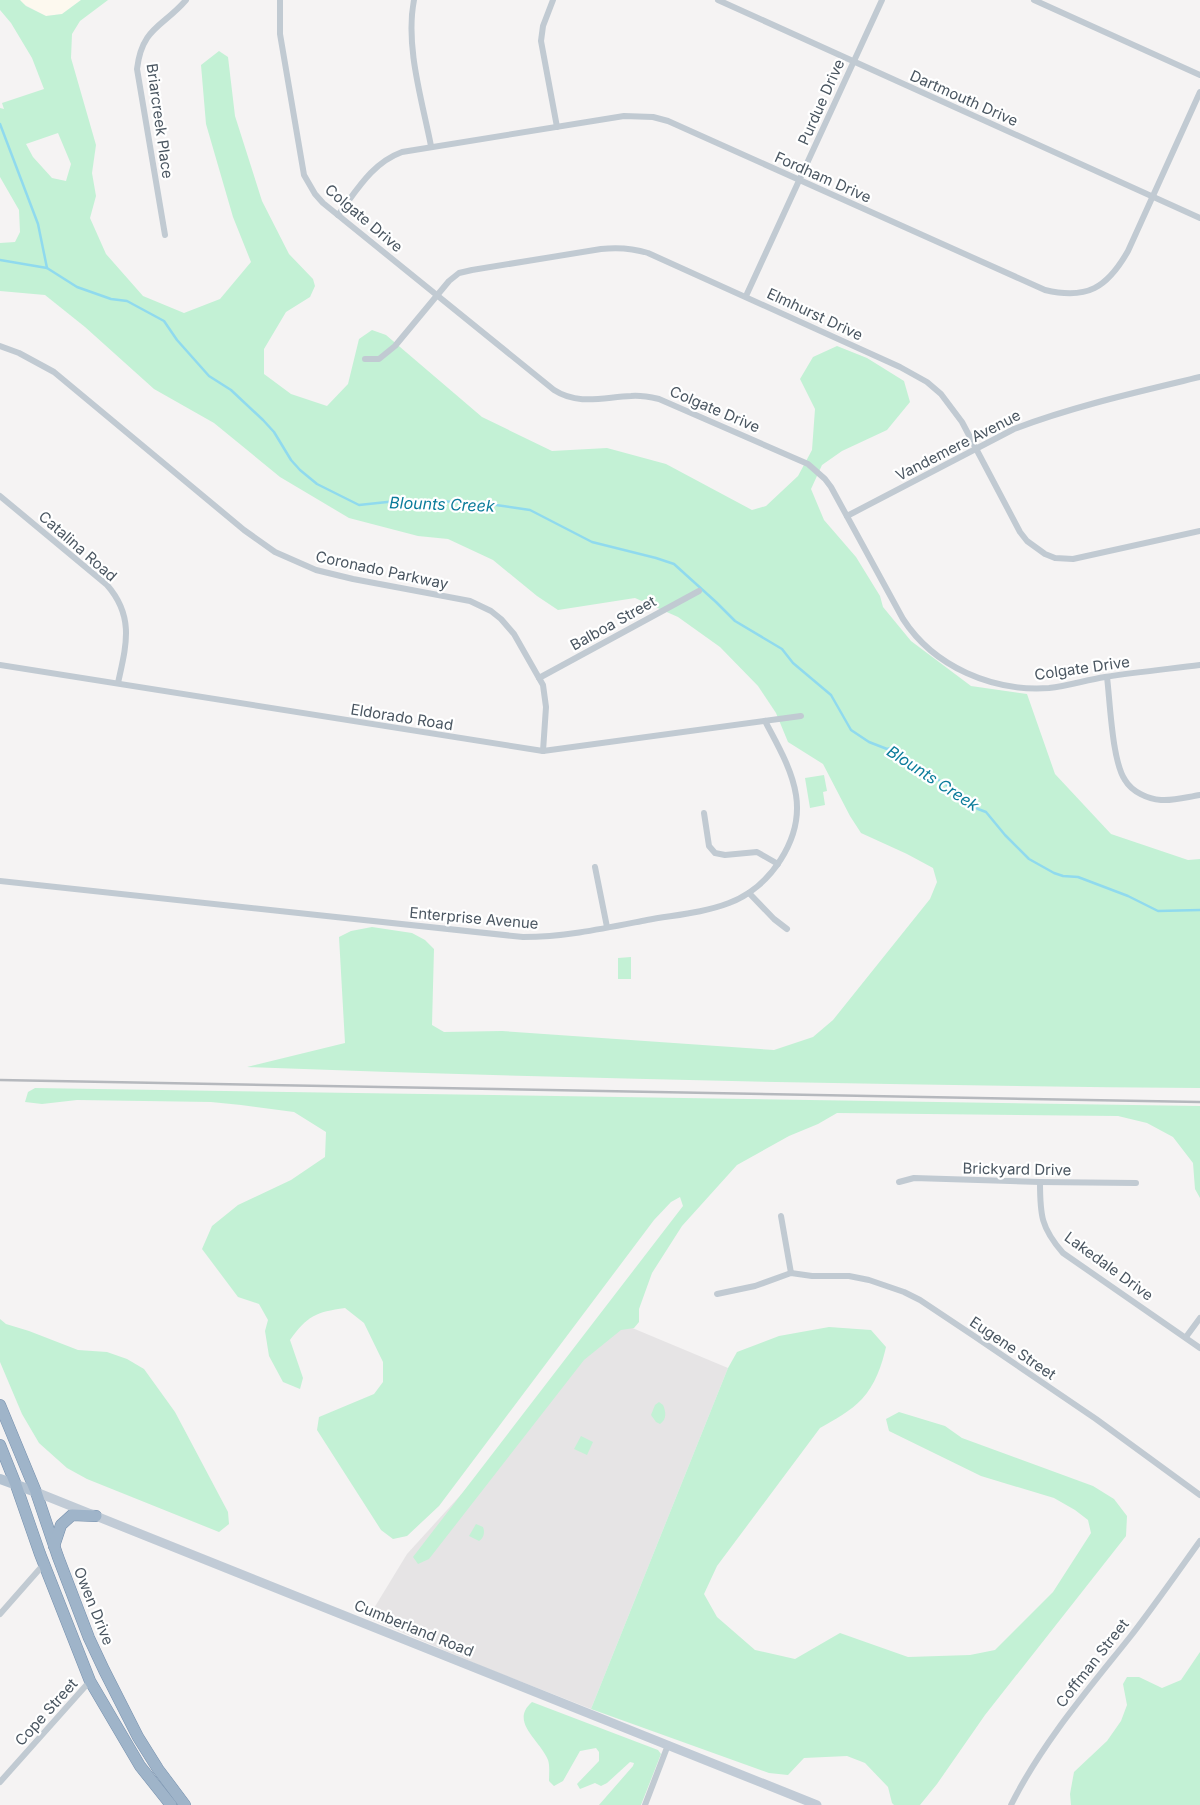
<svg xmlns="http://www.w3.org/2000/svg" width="1200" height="1805" font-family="Inter,sans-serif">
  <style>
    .commercial { fill: #fdf9ef }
    .education { fill: #e6e4e5 }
    .green { fill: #c3f1d5; fill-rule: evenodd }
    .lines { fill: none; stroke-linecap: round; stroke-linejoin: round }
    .stream { stroke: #90daee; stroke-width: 2.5 }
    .trunk-casing { stroke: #7690ad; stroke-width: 12 }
    .minor { stroke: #c1cad2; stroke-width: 6 }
    .secondary { stroke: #c1cbd6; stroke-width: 9 }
    .primary { stroke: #b3c2d1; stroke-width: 10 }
    .trunk { stroke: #9fb4c9; stroke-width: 11 }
    .rail { stroke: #b5b8bd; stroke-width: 2.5 }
    .labels { text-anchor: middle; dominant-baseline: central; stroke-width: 4.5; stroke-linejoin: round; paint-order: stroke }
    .street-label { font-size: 15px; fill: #4a5661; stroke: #fff }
    .water-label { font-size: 16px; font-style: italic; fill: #0c7c9b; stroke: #fff }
  </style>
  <rect width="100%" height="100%" fill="#f5f3f3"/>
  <!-- commercial -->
  <path class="commercial" d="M16,0H81L62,14L46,16Z"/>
  <!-- education -->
  <path class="education" d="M618,1322L728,1368L591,1709L486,1668L368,1618L407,1554Z"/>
  <!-- green -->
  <g class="green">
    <path d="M0,0H20L26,6L46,16L62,14L81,0H108L80,21L72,34L71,58L96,145L92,173L96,196L90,218L106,254L143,296L184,313L220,299L251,262L233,217L206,124L201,65L219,51L228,57L235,116L262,201L289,254L313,279L315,286L310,297L286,312L264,349V374L291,394L327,406L348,384L359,339L372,330L386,335L482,417L552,451L607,448L666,464L752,510L766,506L798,476L812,450L815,409L800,379L813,357L837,346L867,358L904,381L910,402L887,430L842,451L822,465L811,489L824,520L856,557L880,596L883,607L911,641L971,686L1027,694L1055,774L1111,834L1188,860L1200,859V1088C882,1085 565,1079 247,1067L345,1043L339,937L351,931L372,927L412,933L425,940L434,949L432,1025L444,1032L502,1031L774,1050L813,1037L833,1020L930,899L937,882L933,868L907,854L861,833L850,816L823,764L788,742L776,713L758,686L720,647L678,617L635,598L558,610L537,596L493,560L448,539L418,536L349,518L280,477L214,423L154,389L85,327L45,295L0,291V243L15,242L20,232L19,210L0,177V108L4,109L2,103L44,89L32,58L11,23L0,10ZM58,133L71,164L66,181L52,178L33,157L26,144Z"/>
    <path d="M824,775L827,791L823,792L825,805L810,808L805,778Z"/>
    <path d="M631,957V979H618V958Z"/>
    <path d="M35,1088L1200,1106V1198L1195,1189L1193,1163L1173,1137L1147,1123L1118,1116L837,1113L818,1124L789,1136L737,1165L682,1226L652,1273L639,1309V1322L634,1328L621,1330L584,1360L429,1559L418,1564L413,1557L683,1206L680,1197L671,1202L654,1220L439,1506L407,1536L393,1539L381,1530L317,1430L319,1417L374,1394L383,1382V1362L364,1323L345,1308C316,1312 307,1316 290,1340L303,1378L300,1389L283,1382L269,1356L265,1331L268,1320L259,1304L238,1297L202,1249L212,1226L238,1205L291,1180L325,1157L326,1132L294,1112L241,1105L211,1102L77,1100L42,1104L25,1102L28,1092Z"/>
    <path d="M0,1319L6,1324L29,1331L78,1350L107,1352L127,1359L144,1369L175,1412L228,1512L229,1524L219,1532L87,1479L67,1468L39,1443L22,1414L0,1362Z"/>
    <path d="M829,1327L871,1330L886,1347C882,1365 875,1385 862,1399C851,1411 834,1420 820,1428L717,1566L704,1594L717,1617L755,1650L795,1659L840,1633L908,1657L970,1655L995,1650L1053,1592L1091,1533L1088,1520L1075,1510L1054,1498L981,1476L889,1431L886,1419L899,1412L945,1426L962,1438L1093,1486L1114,1499L1127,1516L1126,1536L985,1715L937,1784L920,1805H894L892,1803L888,1787L865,1763L847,1756L804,1758L788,1775L769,1773L591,1709L728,1368L737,1352L779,1336Z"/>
    <path d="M659,1402L663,1405C666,1412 667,1419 660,1424L656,1422L651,1415L655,1405Z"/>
    <path d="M581,1436L593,1442L587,1455L574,1449Z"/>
    <path d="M476,1524L483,1527C485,1532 484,1538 479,1541L469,1536Z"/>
    <path d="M1200,1652V1805H1071L1070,1794L1074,1772L1107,1741L1121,1721L1127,1705L1123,1684L1127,1677H1139L1162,1688L1181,1680Z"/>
    <path d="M532,1702L658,1750L661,1754L641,1805H599L633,1766L634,1763L630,1762L607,1783L601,1786L595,1783L580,1789L577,1784L599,1761V1752L596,1748L580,1751L563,1781L554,1786L549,1781C549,1774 550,1766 548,1760C540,1740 509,1722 532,1702Z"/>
  </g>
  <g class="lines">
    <!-- stream -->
    <g class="stream">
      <path d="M0,124L38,224L47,268"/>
      <path d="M0,260L47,268L77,287L111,299L127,301L164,321L177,340L209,376L231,390L263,420L274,432L291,460L300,470L317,484L359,505L406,500L482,503L530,510L592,542L656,558L674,564L716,602L735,621L782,649L793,663L831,695L851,730L869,742L887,749L891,748L901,758L947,785L978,809L986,812L1005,835L1029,859L1054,873L1063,876L1078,877L1128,896L1158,911L1200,910"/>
    </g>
    <defs>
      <g id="trunk">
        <path d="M0,1405L36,1492L58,1557L89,1638L104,1670L138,1737L158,1769L185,1805"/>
        <path d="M0,1445L16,1485L40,1554L90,1681L140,1766L171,1805"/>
        <path d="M54,1546L61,1525L72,1515L96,1516"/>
      </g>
    </defs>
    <!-- trunk casing -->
    <use href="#trunk" class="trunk-casing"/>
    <!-- minor -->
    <g class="minor">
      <path d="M280,0V34L304,175L315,194L323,203L554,390C579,406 604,397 631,396C641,395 650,397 659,399L808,464L825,479L831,487L903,619C934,667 993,692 1049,688C1068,686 1086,680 1105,677C1137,672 1168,669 1200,665"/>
      <path d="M414,0C405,46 422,100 431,146"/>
      <path d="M553,0L543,26L541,41L557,127"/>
      <path d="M718,0L1200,218"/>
      <path d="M1034,0L1200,75"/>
      <path d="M338,215C357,190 372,163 402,152L624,116L653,117L668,121L1045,290C1087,300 1107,288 1128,251L1200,92"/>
      <path d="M165,235L137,69C142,27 163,27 186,0"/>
      <path d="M746,296L882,0"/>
      <path d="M0,346L19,353L54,372L244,530L275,552L316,570L353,579L470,601L491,611L501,619L514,634L543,685L546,707L543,751"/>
      <path d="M365,359H379L395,346L449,281L459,273L472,270L601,249C618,247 632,248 648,253L900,367L927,382L941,394L962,422L1020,532L1027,541L1045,554L1055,558L1073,559L1200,531"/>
      <path d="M0,496L107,585C135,617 126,646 118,683"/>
      <path d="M847,516L1014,429C1074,406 1138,392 1200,377"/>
      <path d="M0,665L543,751L801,716"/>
      <path d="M1107,677C1110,701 1112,761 1125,780C1132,792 1148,799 1161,800C1174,801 1187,797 1200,795"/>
      <path d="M539,678L699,591"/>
      <path d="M704,813L709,846L715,853L725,855L757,852L778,864"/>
      <path d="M595,867L607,927"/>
      <path d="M0,881L523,937C565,937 606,928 647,920C674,915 703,913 729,903C770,888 803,839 796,795C792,769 777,744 765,721"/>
      <path d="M749,893L774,919L787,929"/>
      <path d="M899,1182L914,1178L1040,1182L1136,1183"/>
      <path d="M1040,1182C1040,1215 1041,1228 1063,1253L1200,1348"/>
      <path d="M781,1216L791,1273"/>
      <path d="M717,1294L755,1286L791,1273L812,1276H849L869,1280L904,1292L920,1300L974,1336L1096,1419L1200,1495"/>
      <path d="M1186,1337L1200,1318"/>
      <path d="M0,1614L44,1564"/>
      <path d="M0,1782L90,1681"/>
      <path d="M645,1805L668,1745"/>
      <path d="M1011,1805C1042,1743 1087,1691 1130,1637C1154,1606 1177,1573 1200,1541"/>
    </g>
    <!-- secondary -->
    <path class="secondary" d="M36,1492L817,1805"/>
    <!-- primary -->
    <path class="primary" d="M0,1479L36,1492"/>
    <!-- trunk -->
    <use href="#trunk" class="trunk"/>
    <!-- rail -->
    <path class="rail" d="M0,1080L1200,1102"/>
  </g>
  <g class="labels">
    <!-- street labels -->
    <g class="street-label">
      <text transform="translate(964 98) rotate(24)">Dartmouth Drive</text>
      <text transform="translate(821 102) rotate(-66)">Purdue Drive</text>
      <text transform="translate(160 121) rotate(82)">Briarcreek Place</text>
      <text transform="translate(823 177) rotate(24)">Fordham Drive</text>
      <text transform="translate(364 218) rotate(40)">Colgate Drive</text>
      <text transform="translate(815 314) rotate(25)">Elmhurst Drive</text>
      <text transform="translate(715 409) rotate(23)">Colgate Drive</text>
      <text transform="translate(958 445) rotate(-27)">Vandemere Avenue</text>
      <text transform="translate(78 546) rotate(41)">Catalina Road</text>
      <text transform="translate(382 570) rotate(12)">Coronado Parkway</text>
      <text transform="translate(613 623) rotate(-29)">Balboa Street</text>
      <text transform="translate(1082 668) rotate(-8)">Colgate Drive</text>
      <text transform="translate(402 717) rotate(9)">Eldorado Road</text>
      <text transform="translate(474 918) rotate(5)">Enterprise Avenue</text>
      <text transform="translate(1017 1169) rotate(1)">Brickyard Drive</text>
      <text transform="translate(1109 1266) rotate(36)">Lakedale Drive</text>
      <text transform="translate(1013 1348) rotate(34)">Eugene Street</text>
      <text transform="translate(94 1606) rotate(68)">Owen Drive</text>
      <text transform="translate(414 1628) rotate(22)">Cumberland Road</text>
      <text transform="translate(1092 1663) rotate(-52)">Coffman Street</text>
      <text transform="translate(46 1712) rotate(-48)">Cope Street</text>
    </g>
    <!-- water labels -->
    <g class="water-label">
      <text transform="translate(442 504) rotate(2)">Blounts Creek</text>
      <text transform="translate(933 778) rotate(33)">Blounts Creek</text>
    </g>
  </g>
</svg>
